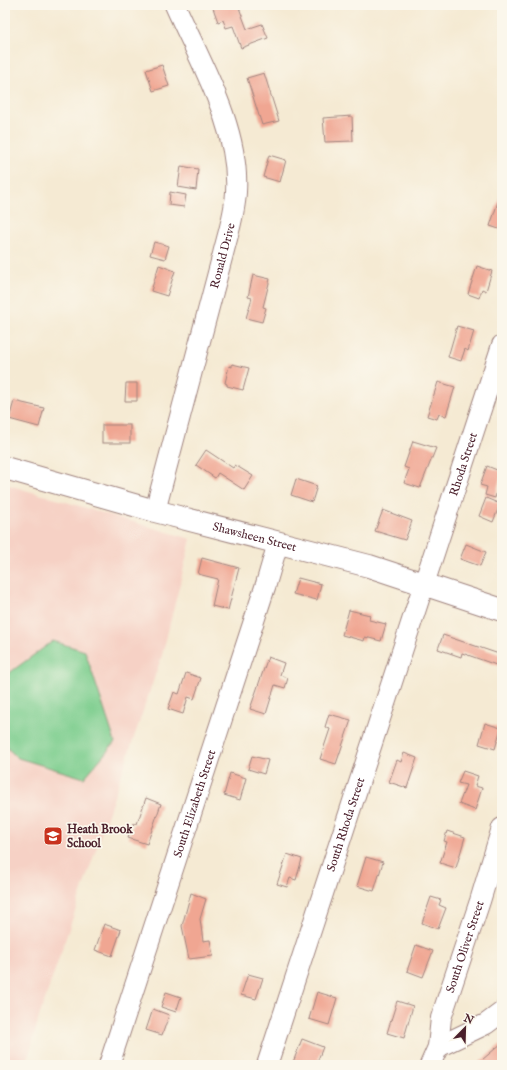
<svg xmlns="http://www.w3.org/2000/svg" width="507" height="1070" font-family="'IM FELL English',serif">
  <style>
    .built { fill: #f6d1c5 }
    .green { fill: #7ccd8d; stroke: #63765c }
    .building { fill: #f0a692 }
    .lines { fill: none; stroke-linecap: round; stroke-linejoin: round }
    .minor-casing { stroke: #a0847f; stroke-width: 22 }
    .major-casing { stroke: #a0847f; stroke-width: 24 }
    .minor { stroke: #fff; stroke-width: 20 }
    .major { stroke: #fff; stroke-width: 22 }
    .labels { text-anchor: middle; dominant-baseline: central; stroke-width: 3.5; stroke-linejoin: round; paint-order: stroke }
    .street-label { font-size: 12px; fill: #4a1f2b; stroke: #fbf7ec }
    .poi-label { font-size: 12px; font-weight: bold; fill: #4a1f2b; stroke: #fbf7ec; text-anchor: start }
  </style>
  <rect width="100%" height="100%" fill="#fbf7ec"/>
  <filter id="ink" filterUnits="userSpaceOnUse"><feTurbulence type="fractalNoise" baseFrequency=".025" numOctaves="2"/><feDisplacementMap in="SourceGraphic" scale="8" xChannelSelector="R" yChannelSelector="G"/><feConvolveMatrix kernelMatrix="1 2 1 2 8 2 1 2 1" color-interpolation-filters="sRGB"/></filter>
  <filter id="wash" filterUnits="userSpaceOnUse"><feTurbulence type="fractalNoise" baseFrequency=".012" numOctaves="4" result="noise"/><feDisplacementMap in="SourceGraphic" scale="16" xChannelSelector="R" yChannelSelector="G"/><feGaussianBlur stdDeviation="0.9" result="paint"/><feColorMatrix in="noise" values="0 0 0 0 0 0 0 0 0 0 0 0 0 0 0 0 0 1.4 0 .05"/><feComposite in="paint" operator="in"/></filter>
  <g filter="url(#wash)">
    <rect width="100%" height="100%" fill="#f5ead3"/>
    <!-- built -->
    <path class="built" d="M5,484L191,539L162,655L39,1017L26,1065H5Z"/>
    <!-- green -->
    <path class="green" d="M53,641L85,651L115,742L84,778L18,758L5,746V676Z"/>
    <g id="blocks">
      <!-- building -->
      <g class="building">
        <path d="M212,5H238L247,29L262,24L268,38L241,48L233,26L226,28L223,20L218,22Z"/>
        <path d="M162,65L169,86L153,91L146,70Z"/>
        <path d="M264,73L279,121L262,125L247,78Z"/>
        <path d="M352,116L353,141L325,142L323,118Z"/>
        <path d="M269,155L286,160L280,182L263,177Z"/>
        <path d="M181,166L198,169L196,190L178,187Z"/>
        <path d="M170,192L186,195L184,207L169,205Z"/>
        <path d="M500,196H502V230L490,226Z"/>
        <path d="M154,242L169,246L165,259L150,255Z"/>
        <path d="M159,265L175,271L167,296L151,291Z"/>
        <path d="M477,266L492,271L486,291L482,289L479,298L468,294Z"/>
        <path d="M253,275L270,279L263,307L266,308L262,322L246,318L252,298L248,297Z"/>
        <path d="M457,326L474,331L468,351L465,349L461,361L448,357Z"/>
        <path d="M232,364L249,368L243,390L227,386V384L225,383L229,366L232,367Z"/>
        <path d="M438,382L455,387L446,416L439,414L437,419L427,416Z"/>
        <path d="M126,383H137V401H125Z"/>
        <path d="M14,401L44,408L39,427L9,419Z"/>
        <rect x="102" y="425" width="28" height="18"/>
        <path d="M413,441L436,448L420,488L404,483L409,469L404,467Z"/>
        <path d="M206,450L233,468L235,465L253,476L244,490L218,473L215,478L196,465Z"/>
        <path d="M487,466L502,472L495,498L485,495L487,487L480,485Z"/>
        <path d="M296,479L317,486L312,502L291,495Z"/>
        <path d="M486,498L500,504L493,522L479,516Z"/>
        <path d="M383,510L412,521L405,540L375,531Z"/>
        <path d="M466,544L486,552L480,566L460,559Z"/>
        <path d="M202,558L239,568L228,610L212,606L218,579L198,574Z"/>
        <path d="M298,578L321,584L317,600L293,594Z"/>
        <path d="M349,610L370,615L369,620L386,624L381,641L365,637L364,641L342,635Z"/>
        <path d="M443,635L502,655V667L462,653L461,657L438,649Z"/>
        <path d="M268,657L284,663L280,675L288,678L285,688L275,685L266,714L250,709Z"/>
        <path d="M186,673L201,678L194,699L188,697L183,714L168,709L174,692L179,694Z"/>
        <path d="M329,714L351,720L336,764L320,759L330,729L325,727Z"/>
        <path d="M485,723L501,728L495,749L479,744Z"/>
        <path d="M404,753L417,758L407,788L389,782L397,760L401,762Z"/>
        <path d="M252,756L268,760L264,774L248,769Z"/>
        <path d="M463,771L478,776L475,786L482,788L475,810L459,804L466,785L458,783Z"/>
        <path d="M230,773L246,778L240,800L224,795Z"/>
        <path d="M146,798L161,804L147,844L128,838L134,823L137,824Z"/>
        <path d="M447,831L465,837L456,868L440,863L447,842L444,841Z"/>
        <path d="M287,854L302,859L296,880L290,878L287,887L277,884Z"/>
        <path d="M366,857L383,862L374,891L357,886Z"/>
        <path d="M191,893L206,899L200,919L203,941L210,940L213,956L189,959L182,926Z"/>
        <path d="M431,897L441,900L439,905L446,908L438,929L422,923Z"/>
        <path d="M104,924L121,930L112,956L95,950Z"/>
        <path d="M416,945L433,951L423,977L407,971Z"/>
        <path d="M248,974L263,978L256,999L241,995Z"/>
        <path d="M166,992L181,997L176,1012L161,1007Z"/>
        <path d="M317,992L337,998L329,1025L309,1019Z"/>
        <path d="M397,1001L413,1006L404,1038L387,1033Z"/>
        <path d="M153,1009L169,1015L162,1035L146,1030Z"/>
        <path d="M302,1039L323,1047L316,1065H292Z"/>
        <path d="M502,1043V1065H476Z"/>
      </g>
    </g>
  </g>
  <g filter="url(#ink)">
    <use href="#blocks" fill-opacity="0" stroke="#a0847f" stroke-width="1"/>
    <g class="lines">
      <defs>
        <g id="minor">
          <path id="s1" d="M155,511L223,254C228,234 235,213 236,192C240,128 200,62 175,5"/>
          <path d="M438,1047L486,1024L502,1012"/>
          <path id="s2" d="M109,1065L266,584L278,543"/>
          <path id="s3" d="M267,1065L502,345"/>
          <path id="s4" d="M430,1065L438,1047L441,1018L480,901L502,828"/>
        </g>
        <g id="major">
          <path id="s5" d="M5,468L155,511L369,566L502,610"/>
        </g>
      </defs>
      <!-- minor casing -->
      <use href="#minor" class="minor-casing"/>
      <!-- major casing -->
      <use href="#major" class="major-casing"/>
      <!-- minor -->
      <use href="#minor" class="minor"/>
      <!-- major -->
      <use href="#major" class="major"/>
    </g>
  </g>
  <!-- icons -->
  <defs>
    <symbol id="school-square" viewBox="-11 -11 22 22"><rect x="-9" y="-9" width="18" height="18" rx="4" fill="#c8321e" stroke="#fbf7ec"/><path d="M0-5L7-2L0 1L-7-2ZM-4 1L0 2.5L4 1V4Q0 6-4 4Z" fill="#fff"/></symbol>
  </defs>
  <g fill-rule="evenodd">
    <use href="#school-square" x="42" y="825" width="22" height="22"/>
  </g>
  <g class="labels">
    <!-- street labels -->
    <g class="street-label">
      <text stroke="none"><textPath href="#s1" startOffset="264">Ronald Drive</textPath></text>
      <text stroke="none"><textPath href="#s3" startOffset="632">Rhoda Street</textPath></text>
      <text stroke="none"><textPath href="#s5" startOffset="259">Shawsheen Street</textPath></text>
      <text stroke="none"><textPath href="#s2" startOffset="275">South Elizabeth Street</textPath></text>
      <text stroke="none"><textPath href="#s3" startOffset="253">South Rhoda Street</textPath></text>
      <text stroke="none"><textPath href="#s4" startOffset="124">South Oliver Street</textPath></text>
    </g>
    <!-- poi labels -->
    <g class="poi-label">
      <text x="67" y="829">Heath Brook<tspan x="67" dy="14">School</tspan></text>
    </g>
  </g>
  <!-- margin -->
  <rect width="507" height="1070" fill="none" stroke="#fbf7ec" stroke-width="20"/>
  <!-- north arrow -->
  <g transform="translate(465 1028) rotate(23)" stroke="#fbf7ec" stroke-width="3" paint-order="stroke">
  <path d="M0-3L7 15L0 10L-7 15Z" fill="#4a1f2b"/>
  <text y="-6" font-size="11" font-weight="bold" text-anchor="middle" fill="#4a1f2b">N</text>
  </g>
</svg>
